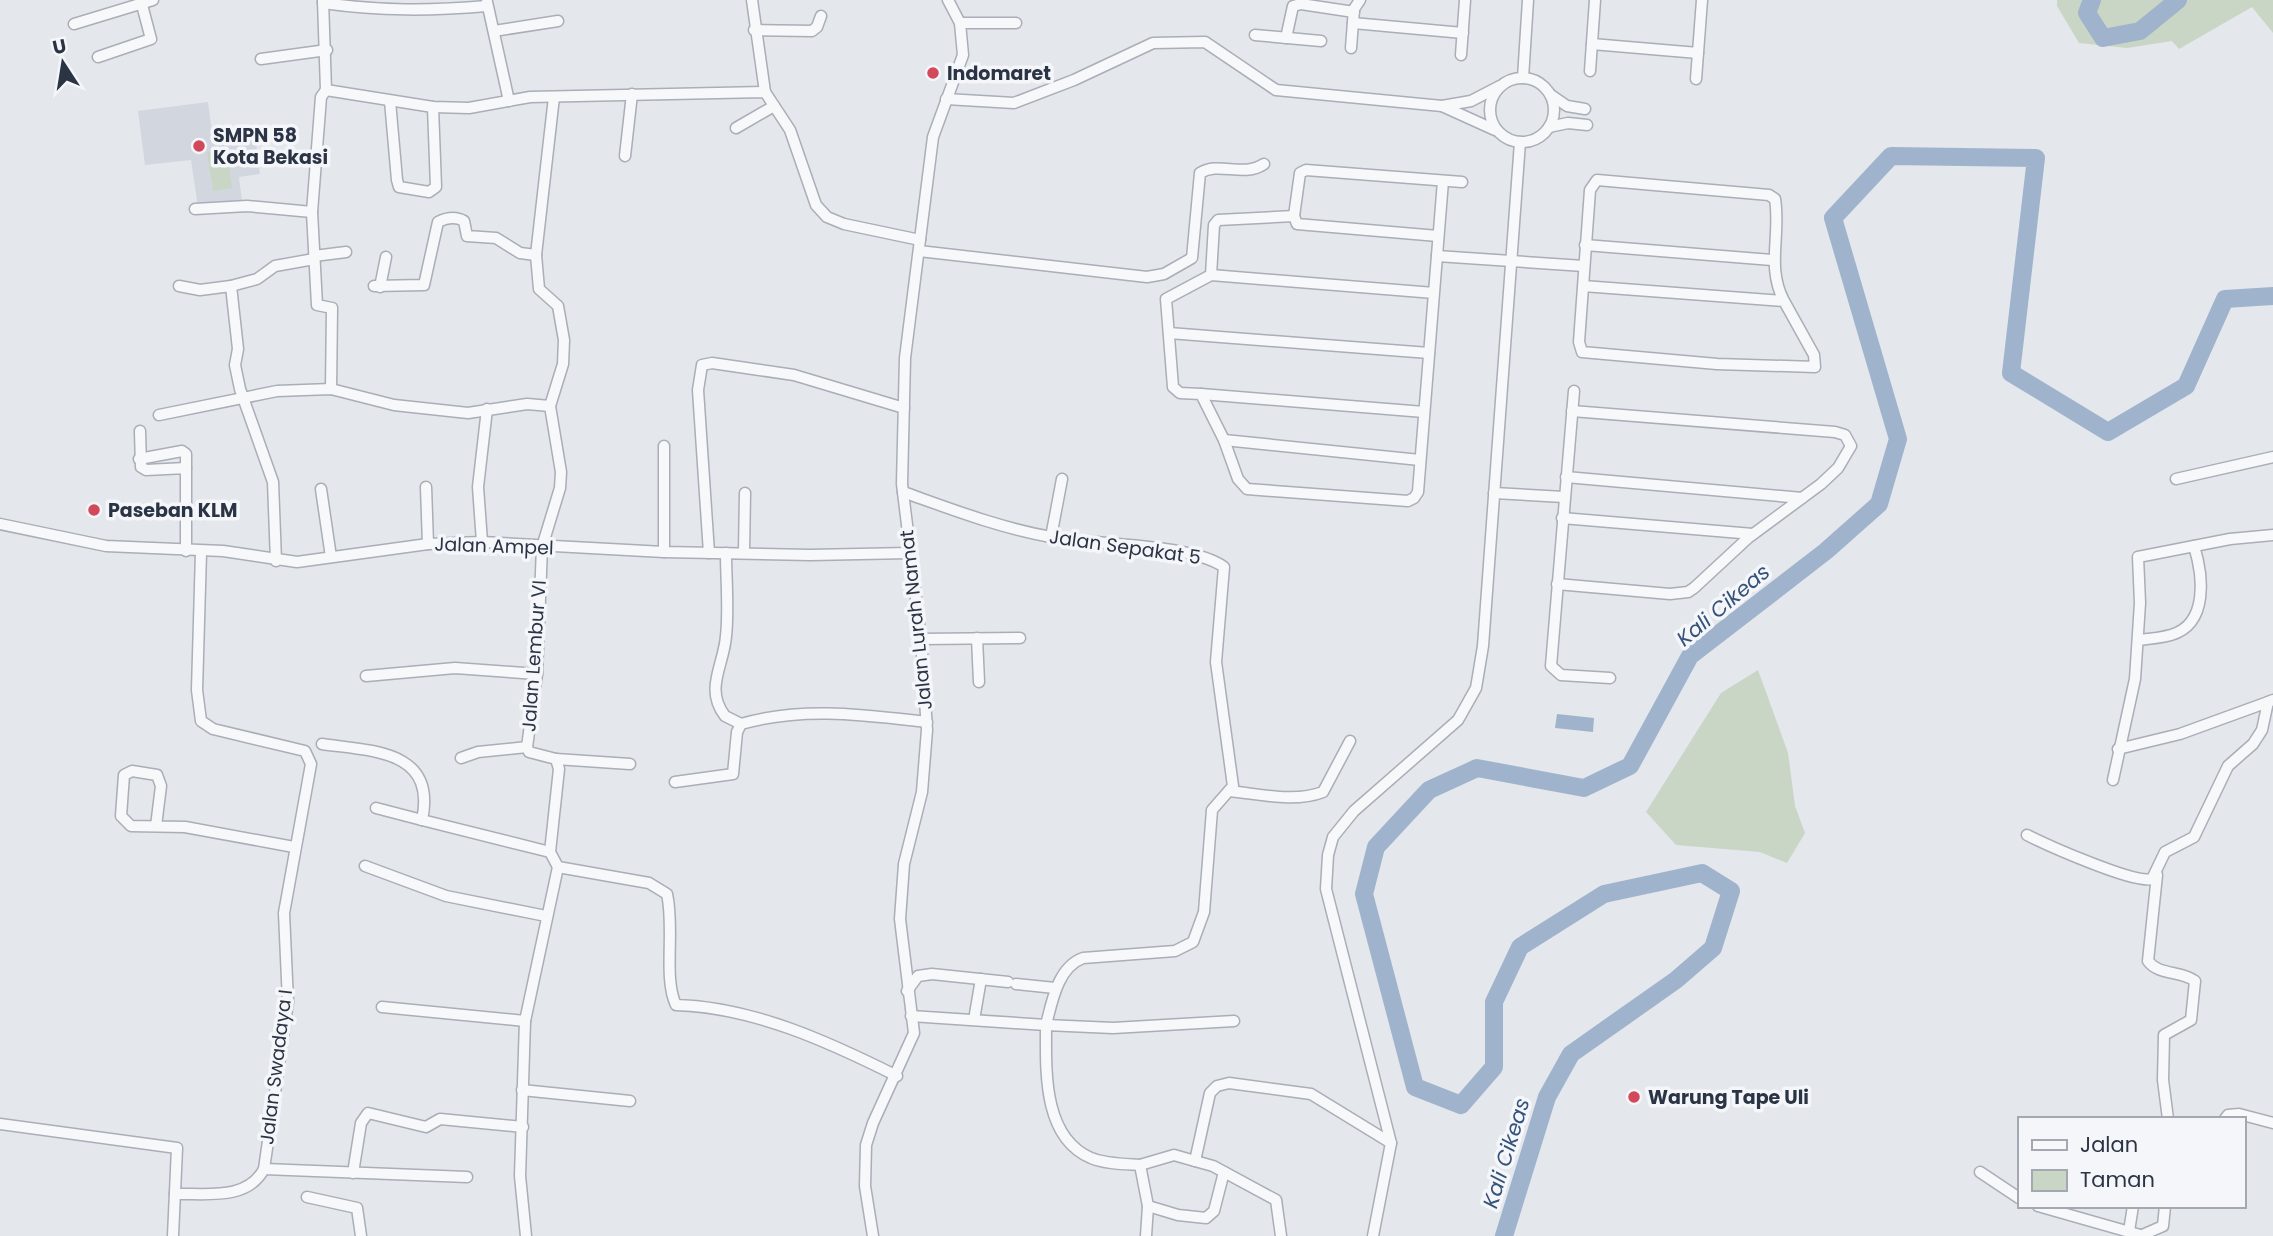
<svg xmlns="http://www.w3.org/2000/svg" width="2273" height="1236" font-family="Poppins,sans-serif">
  <style>
    .built { fill: #d2d6de }
    .green { fill: #c9d6c5 }
    .water { fill: #9fb4cc }
    .lines { fill: none; stroke-linecap: round; stroke-linejoin: round }
    .river { stroke: #9fb4cc; stroke-width: 18 }
    .street-casing { stroke: #a9aeb7; stroke-width: 13 }
    .street { stroke: #f7f8fa; stroke-width: 10 }
    .poi-dot { fill: #d1495b; stroke: #f4f6f9; stroke-width: 2.5 }
    .labels { text-anchor: middle; dominant-baseline: central; stroke-width: 7; stroke-linejoin: round; paint-order: stroke }
    .poi-label { font-size: 19px; font-weight: bold; fill: #2b3445; stroke: #f4f6f9; text-anchor: start }
    .street-label { font-size: 19px; fill: #2b3445; stroke: #f4f6f9 }
    .water-label { font-size: 21px; font-style: italic; fill: #34527a; stroke: #f4f6f9 }
  </style>
  <rect width="100%" height="100%" fill="#e4e7ec"/>
  <!-- built -->
  <path class="built" d="M208,102L212,133L254,127L260,174L239,177L242,201L198,207L191,160L145,165L138,111Z"/>
  <!-- green -->
  <g class="green">
    <path d="M2057,0H2273V33L2252,7L2179,49L2172,41L2127,48L2079,43L2057,6Z"/>
    <path d="M227,149L232,188L213,191L207,152Z"/>
    <path d="M1758,670L1788,753L1795,806L1805,833L1787,863L1760,852L1676,845L1646,812L1721,693Z"/>
  </g>
  <!-- water -->
  <path class="water" d="M1557,714L1594,718L1593,732L1555,728Z"/>
  <g class="lines">
    <!-- river -->
    <g class="river">
      <path d="M2092,0L2087,13L2103,38L2140,31L2178,0"/>
      <path d="M1504,1236L1547,1097L1571,1054L1676,980L1713,948L1731,891L1702,873L1604,894L1520,947L1494,1002V1067L1461,1105L1415,1087L1364,894L1376,847L1429,790L1477,768L1584,788L1630,766L1690,656L1826,551L1879,504L1898,439L1833,218L1891,156L2036,158L2011,373L2108,432L2186,386L2225,299L2273,296"/>
    </g>
    <defs>
      <g id="street">
        <path d="M323,0L326,90L321,97L312,212L317,305L332,308L331,389"/>
        <path d="M752,0L765,92"/>
        <path d="M487,2L509,101"/>
        <path d="M323,3C381,11 429,11 487,6"/>
        <path d="M960,23H1016"/>
        <path d="M1353,23L1463,33"/>
        <path d="M74,24L153,0"/>
        <path d="M754,30L812,31L817,27L821,16"/>
        <path d="M494,31L558,21"/>
        <path d="M1255,35L1321,41"/>
        <path d="M1286,38L1293,6L1301,4L1354,12"/>
        <path d="M1592,44L1698,53"/>
        <path d="M1351,48L1354,9L1360,0"/>
        <path d="M1461,55L1465,0"/>
        <path d="M98,57L151,39L142,5"/>
        <path d="M261,59L327,50"/>
        <path d="M1590,71L1595,0"/>
        <path d="M1523,78L1528,0"/>
        <circle cx="1522" cy="110" r="32"/>
        <path d="M1696,79L1702,0"/>
        <path d="M326,90L433,107L469,108L530,97L765,92L790,130L816,205L827,217L844,224L920,240"/>
        <path d="M1551,95L1567,106L1585,109"/>
        <path d="M554,97L536,255L539,289L558,306L564,340L563,364L550,406L561,472L560,488L542,547L537,674L527,747L529,752L556,759L559,769L550,852L558,867L649,883L667,894C675,929 663,978 676,1005C753,1007 829,1042 897,1076"/>
        <path d="M946,99L1014,103L1074,80L1153,43L1205,42L1276,90L1442,106L1471,101L1500,86"/>
        <path d="M390,101L397,180L399,187L429,192L436,187L433,107"/>
        <path d="M1442,106L1495,130"/>
        <path d="M1549,127L1568,123L1587,125"/>
        <path d="M736,128L774,106"/>
        <path d="M625,156L632,94"/>
        <path d="M195,209L247,206L312,212"/>
        <path d="M1438,236L1297,224L1294,216L1300,173L1306,170L1462,182"/>
        <path d="M1585,245L1772,260"/>
        <path d="M919,251L1147,277L1164,274L1192,258L1200,173C1219,161 1243,178 1264,164"/>
        <path d="M314,256L346,252"/>
        <path d="M1437,256L1584,266"/>
        <path d="M1211,275L1214,225L1218,220L1294,216"/>
        <path d="M179,286L200,290L231,286"/>
        <path d="M374,286L424,285L438,222C446,218 455,216 464,221L467,236L496,238L520,253L536,255"/>
        <path d="M1583,286L1784,301C1766,267 1781,235 1775,199L1769,195L1597,180L1590,190L1579,342L1582,352L1717,364L1815,367L1814,355L1784,301"/>
        <path d="M380,287L386,257"/>
        <path d="M1434,293L1211,275L1166,299L1173,387L1180,393L1201,394L1224,440L1238,479L1247,489L1408,501L1414,498L1418,492L1443,181"/>
        <path d="M1169,333L1429,353"/>
        <path d="M1574,391L1551,666L1561,675L1610,678"/>
        <path d="M1201,394L1424,412"/>
        <path d="M159,415L277,391L331,389L394,405L468,413L527,404L550,406"/>
        <path d="M140,431L141,467L146,470L186,468V551"/>
        <path d="M1224,440L1420,460"/>
        <path d="M664,446V552"/>
        <path d="M139,459L182,451L186,454V468"/>
        <path d="M1566,477L1802,498"/>
        <path d="M2176,479L2273,457"/>
        <path d="M426,487L428,544"/>
        <path d="M321,489L331,557"/>
        <path d="M903,492C951,509 1000,528 1051,537C1096,545 1190,543 1224,567L1216,662L1233,786L1212,810L1204,912L1193,942L1175,951L1083,958C1058,967 1052,1001 1046,1025L911,1016"/>
        <path d="M1494,493L1564,497"/>
        <path d="M1562,518L1753,534"/>
        <path d="M0,524L106,546L223,551L297,562L428,544L482,542L664,552L810,555L909,553"/>
        <path d="M1051,537L1062,479"/>
        <path d="M482,542L478,487L487,409"/>
        <path d="M744,552L745,493"/>
        <path d="M709,553L698,390L702,365L712,363L794,375L904,408"/>
        <path d="M726,553C726,580 729,609 726,636C724,665 704,689 725,716L741,724"/>
        <path d="M276,561L273,482L240,389L235,365L238,349L231,286L257,279L275,266L314,259"/>
        <path d="M1557,584L1670,594L1688,592L1694,588L1748,538L1821,484L1838,468L1851,446L1845,435L1835,432L1572,411"/>
        <path d="M977,638L979,682"/>
        <path d="M921,639L1020,638"/>
        <path d="M2138,640C2149,639 2160,638 2171,635C2209,624 2203,575 2194,546"/>
        <path d="M366,676L455,668L537,674"/>
        <path d="M322,744C372,751 437,750 422,820L550,852"/>
        <path d="M2118,749L2180,734L2268,702"/>
        <path d="M461,758L478,752L527,747"/>
        <path d="M556,759L630,764"/>
        <path d="M2113,780L2135,679L2140,603L2138,557L2230,539L2273,535"/>
        <path d="M675,782L733,774L737,732L741,724C803,706 865,715 927,722"/>
        <path d="M1229,791C1260,794 1294,803 1323,792L1350,741"/>
        <path d="M376,808L422,820"/>
        <path d="M156,826L161,786L157,775L132,771L124,775L121,816L131,826L185,827L294,847"/>
        <path d="M2027,835C2047,845 2134,884 2152,879L2165,852L2194,837L2228,766L2253,744L2262,730L2268,702L2273,700"/>
        <path d="M365,866L446,896L546,916"/>
        <path d="M2157,875L2148,961C2159,976 2181,970 2195,981L2191,1020L2164,1035L2163,1080L2168,1119"/>
        <path d="M1016,984L1055,988"/>
        <path d="M907,991L918,976L932,974L1008,982"/>
        <path d="M382,1007L525,1021"/>
        <path d="M975,1014L981,979"/>
        <path d="M522,1090L630,1101"/>
        <path d="M2225,1119L2228,1115L2239,1114L2273,1123"/>
        <path d="M0,1124L177,1148L173,1236"/>
        <path d="M1195,1161L1213,1166L1276,1200L1281,1236"/>
        <path d="M1140,1165L1174,1155L1195,1161L1210,1093L1217,1086L1229,1083L1311,1094L1391,1143"/>
        <path d="M264,1169L467,1177"/>
        <path d="M1980,1172L2019,1198"/>
        <path d="M353,1173L361,1123L368,1113L426,1127L440,1119L523,1127"/>
        <path d="M175,1194C206,1193 247,1201 264,1169L288,1002L284,913L311,764L305,751L213,729L201,721L197,690L201,552"/>
        <path d="M307,1197L357,1208L361,1236"/>
        <path d="M1148,1206L1178,1215L1206,1218L1214,1211L1224,1172"/>
        <path d="M2038,1206L2140,1235"/>
        <path d="M2129,1231L2133,1206"/>
        <path d="M526,1236L520,1176L525,1021L558,867"/>
        <path d="M873,1236L865,1186L866,1145L873,1123L914,1033L900,919L904,864L922,792L927,730L921,639L902,484L905,358L933,137L963,55L960,23L948,0"/>
        <path d="M1146,1236L1148,1206L1140,1165C1124,1164 1106,1164 1091,1158C1042,1137 1046,1069 1046,1025L1113,1028L1234,1021"/>
        <path d="M1373,1236L1391,1143L1326,889L1328,855L1333,837L1354,811L1458,720L1476,688L1483,646L1520,142"/>
        <path d="M2140,1236L2163,1226L2165,1206"/>
      </g>
    </defs>
    <!-- street casing -->
    <use href="#street" class="street-casing"/>
    <!-- street -->
    <use href="#street" class="street"/>
  </g>
  <!-- markers -->
  <g class="poi-dot">
    <circle cx="933" cy="73" r="7"/>
    <circle cx="199" cy="146" r="7"/>
    <circle cx="94" cy="510" r="7"/>
    <circle cx="1634" cy="1097" r="7"/>
  </g>
  <g class="labels">
    <!-- poi labels -->
    <g class="poi-label">
      <text x="947" y="73">Indomaret</text>
      <text x="213" y="135">SMPN 58<tspan x="213" dy="22">Kota Bekasi</tspan></text>
      <text x="108" y="510">Paseban KLM</text>
      <text x="1648" y="1097">Warung Tape Uli</text>
    </g>
    <!-- street labels -->
    <g class="street-label">
      <text transform="translate(494 546) rotate(2)">Jalan Ampel</text>
      <text transform="translate(1125 547) rotate(8)">Jalan Sepakat 5</text>
      <text transform="translate(916 620) rotate(-96)">Jalan Lurah Namat</text>
      <text transform="translate(534 656) rotate(-86)">Jalan Lembur VI</text>
      <text transform="translate(276 1067) rotate(-83)">Jalan Swadaya I</text>
    </g>
    <!-- water labels -->
    <g class="water-label">
      <text transform="translate(1723 605) rotate(-40)">Kali Cikeas</text>
      <text transform="translate(1506 1153) rotate(-73)">Kali Cikeas</text>
    </g>
  </g>
  <!-- legend -->
  <rect x="2018" y="1117" width="228" height="91" fill="#f4f6f9" stroke="#a4a8b1" stroke-width="2"/>
  <rect x="2032" y="1140" width="35" height="10" fill="#f7f8fa" stroke="#a4a8b1" stroke-width="2"/>
  <text x="2080" y="1152" font-size="21" fill="#2b3445">Jalan</text>
  <rect x="2032" y="1170" width="35" height="21" fill="#c9d6c5" stroke="#a4a8b1" stroke-width="2"/>
  <text x="2080" y="1187" font-size="21" fill="#2b3445">Taman</text>
  <!-- north arrow -->
  <g transform="translate(63 63) rotate(348)" stroke="#f4f6f9" stroke-width="5" paint-order="stroke">
  <path d="M0-5L12 26L0 18L-12 26Z" fill="#2b3445"/>
  <text y="-10" font-size="19" font-weight="bold" text-anchor="middle" fill="#2b3445">U</text>
  </g>
</svg>
